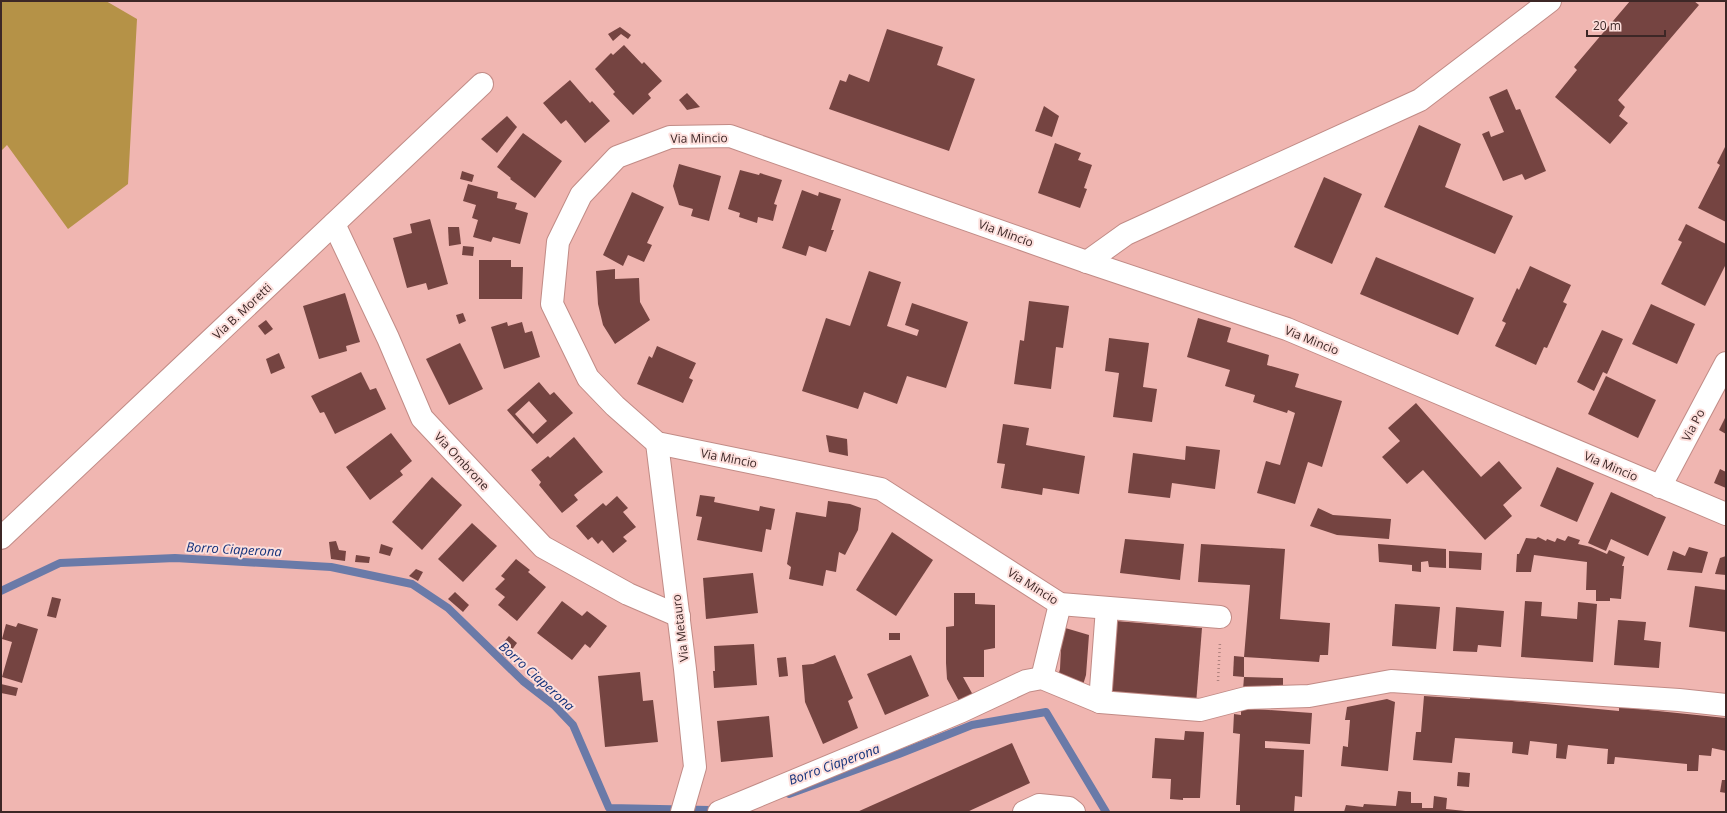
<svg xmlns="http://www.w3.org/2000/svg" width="1727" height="813" font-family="'Open Sans',sans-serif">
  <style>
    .forest { fill: #b59247 }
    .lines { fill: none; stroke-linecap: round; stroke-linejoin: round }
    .stream { stroke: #6a7aa8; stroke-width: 8 }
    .building { fill: #754441; fill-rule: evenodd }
    .street-casing { stroke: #c18b86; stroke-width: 24 }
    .path { stroke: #af827e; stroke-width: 2.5; stroke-dasharray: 1 3; stroke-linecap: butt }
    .street { stroke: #fff; stroke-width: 22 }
    .labels { text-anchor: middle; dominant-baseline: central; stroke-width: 4; stroke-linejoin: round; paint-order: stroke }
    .street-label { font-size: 12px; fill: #3d2726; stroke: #fddfdc }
    .water-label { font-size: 13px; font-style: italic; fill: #11307a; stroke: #fddfdc }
  </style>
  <rect width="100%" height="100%" fill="#f0b6b1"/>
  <!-- forest -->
  <path class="forest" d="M1,1H106L137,19L128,184L68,229L7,145L1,151Z"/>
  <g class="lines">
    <!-- stream -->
    <g class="stream">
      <path d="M1,591L60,563L175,558L331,567L412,584L448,608L523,681L554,705L573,725L609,808L709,810L719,808"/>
      <path d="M789,794L899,754L972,725L1046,712L1106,812"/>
    </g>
  </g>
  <!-- building -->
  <g class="building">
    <path d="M1630,1H1694L1699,5L1618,100L1625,107L1619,116L1628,123L1610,144L1555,97L1577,70L1574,67Z"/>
    <path d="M620,27L631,35L628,39L621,34L613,41L608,34Z"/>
    <path d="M887,29L943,47L937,65L975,79L949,151L829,109L840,80L846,82L849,74L869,82Z"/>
    <path d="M624,45L642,64L644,62L662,81L648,94L651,98L633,115L613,94L615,92L595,69L611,53L613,55Z"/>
    <path d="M570,80L590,103L592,101L610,121L585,143L566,120L561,124L543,103Z"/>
    <path d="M1507,89L1516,110L1520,109L1546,171L1525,180L1522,174L1503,181L1482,134L1489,131L1491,137L1504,132L1489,97Z"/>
    <path d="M687,93L700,107L687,110L679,100Z"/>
    <path d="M1044,106L1059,116L1052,137L1035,131Z"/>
    <path d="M507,116L517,127L497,153L481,139Z"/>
    <path d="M1419,125L1461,144L1445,187L1513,216L1495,254L1384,207Z"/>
    <path d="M523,133L562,161L535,198L510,179L511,178L497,167Z"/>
    <path d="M1055,143L1081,153L1078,160L1092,165L1084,188L1087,189L1080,208L1038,193Z"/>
    <path d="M1725,147L1726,148V222L1698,208L1720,165L1717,163Z"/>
    <path d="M679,164L721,176L709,221L691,216L693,209L679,205L673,186Z"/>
    <path d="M740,170L759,175L760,173L782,180L774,204L777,205L773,221L758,217L757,223L739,217L740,213L728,209Z"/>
    <path d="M462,171L474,175L472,182L460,179Z"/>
    <path d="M1324,177L1362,194L1332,264L1294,247Z"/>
    <path d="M468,184L498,192L497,198L517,203L515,209L528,213L520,244L493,237L491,242L473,237L478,220L472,218L476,205L463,201Z"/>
    <path d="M802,190L818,196L819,192L841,199L831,230H834L826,252L809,246L806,256L782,248Z"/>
    <path d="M632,192L664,207L647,243L652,245L644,262L628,255L623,266L603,255Z"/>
    <path d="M430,219L448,284L428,290L426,283L407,288L393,238L412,233L410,224Z"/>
    <path d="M1686,224L1726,244V264L1705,306L1661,284L1682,242L1678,240Z"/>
    <path d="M448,227H459L461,244L449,246Z"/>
    <path d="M463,246L474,247L473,256L462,255Z"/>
    <path d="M1376,257L1474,298L1458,335L1360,294Z"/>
    <path d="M479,260H511V267H523L522,299H479Z"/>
    <path d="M1530,266L1571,285L1563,302L1567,304L1547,348L1544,347L1536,365L1495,346L1506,323L1502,321L1517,288L1519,290Z"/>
    <path d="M615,269V279L639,278L640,302L650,320L615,344L603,325L598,304L596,271Z"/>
    <path d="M869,271L901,282L887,326L917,336L919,330L905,325L912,303L968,322L946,388L907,376L897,404L864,392L858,409L802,391L826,318L850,326Z"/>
    <path d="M345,293L360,342L346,346L347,351L319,359L303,306Z"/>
    <path d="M1029,301L1069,306L1063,348L1056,347L1051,389L1014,384L1020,340L1024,341Z"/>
    <path d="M1651,304L1695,324L1677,364L1632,344Z"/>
    <path d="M463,313L466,321L459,324L456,315Z"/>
    <path d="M1198,318L1231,328L1227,342L1269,355L1267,365L1299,374L1295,387L1342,401L1322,467L1308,462L1295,504L1257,493L1266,461L1280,465L1295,413L1288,410L1287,413L1253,402L1255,395L1225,386L1230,370L1187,357Z"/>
    <path d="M266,320L273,329L265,335L258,326Z"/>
    <path d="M507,322L508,326L522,322L525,333L532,331L540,357L504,369L491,327Z"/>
    <path d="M1602,330L1623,339L1607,374L1603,372L1594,391L1577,382Z"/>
    <path d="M1109,338L1149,343L1143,387L1157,389L1152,422L1113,417L1119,373L1105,371Z"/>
    <path d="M460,343L483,389L449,405L426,359Z"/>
    <path d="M657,346L696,363L689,378L693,380L683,403L637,384L649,356L652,358Z"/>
    <path d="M279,353L285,368L271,374L266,359Z"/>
    <path d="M361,372L370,390L376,388L386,409L335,434L324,412L320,413L311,396Z"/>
    <path d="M1606,376L1656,400L1638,438L1588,414Z"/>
    <path d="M539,382L550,395L554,392L573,413L537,444L507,410ZM529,401L547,421L533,434L515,414Z"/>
    <path d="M1416,403L1481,477L1499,461L1522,488L1503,505L1512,516L1485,540L1423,470L1407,484L1382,457L1400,441L1388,428Z"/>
    <path d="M1726,416V434L1719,430Z"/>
    <path d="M1003,424L1029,428L1026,445L1085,456L1079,494L1043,488L1042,495L1001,488L1005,464L997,463Z"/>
    <path d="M391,433L412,461L400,471L403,475L370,500L346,467Z"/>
    <path d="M826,435L847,439L848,456L829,452Z"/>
    <path d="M574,437L603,472L574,495L578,500L562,513L539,485L541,482L531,470L548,456L550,458Z"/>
    <path d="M1186,446L1220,450L1215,489L1172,483L1170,498L1128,493L1133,453L1185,460Z"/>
    <path d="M1557,467L1594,483L1577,522L1540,506Z"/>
    <path d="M1720,469L1726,472V488L1714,483Z"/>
    <path d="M432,477L462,505L422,550L392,522Z"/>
    <path d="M1611,492L1666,517L1648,556L1611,539L1606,551L1588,543Z"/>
    <path d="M700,495L715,497L714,502L759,511L760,506L775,509L771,530L766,529L762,552L697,540L702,517L696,516Z"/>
    <path d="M617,496L628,508L623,512L636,527L623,537L627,541L613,553L602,540L598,544L592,537L588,540L576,526L603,503L606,506Z"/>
    <path d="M828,501L850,504L861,508L858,530L845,555L839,552L836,572L826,570L823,586L789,579L791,567L787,564L796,512L826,517Z"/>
    <path d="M1318,508L1333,515L1391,519L1389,539L1337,535L1310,526Z"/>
    <path d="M472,523L497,546L463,582L438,559Z"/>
    <path d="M892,532L933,560L896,616L856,590Z"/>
    <path d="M1568,536L1580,540L1578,544L1591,547L1607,554L1609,550L1625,557L1622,566H1624L1621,599L1610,598V601H1596V590H1586L1587,562L1534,555L1531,572H1516L1517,554H1519L1526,538L1536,539L1538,537L1546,541L1547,539L1555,542L1557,538L1565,541Z"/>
    <path d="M1125,539L1184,544L1180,580L1120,573Z"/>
    <path d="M336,541L339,550L346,551L345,561L331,559L329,542Z"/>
    <path d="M381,544L393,548L390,556L379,553Z"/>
    <path d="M1201,544L1285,549L1280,619L1330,623L1328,655H1320L1319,662L1244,657L1250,585L1198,582Z"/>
    <path d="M1378,544L1446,549V568L1429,567L1428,561L1421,562V572L1412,571V565L1379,562Z"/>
    <path d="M1689,547L1708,552L1702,573L1667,570L1673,551L1685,556Z"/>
    <path d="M1449,551L1482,553L1481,570L1449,568Z"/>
    <path d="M356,555L370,557L369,563L355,562Z"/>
    <path d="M1726,556V575L1715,574L1720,558Z"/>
    <path d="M516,559L530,570L528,572L546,587L517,621L498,605L505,597L495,589L505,579L501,576Z"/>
    <path d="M416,569L423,572L418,581L409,576Z"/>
    <path d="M753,573L758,613L706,619L703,578Z"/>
    <path d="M1695,586L1726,590V632L1689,627Z"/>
    <path d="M455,592L469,605L463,612L448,599Z"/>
    <path d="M954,593H975V604L995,605V648L984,650V677H963L973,695L959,701L947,679L946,663V627L954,626Z"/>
    <path d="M52,597L61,599L56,618L47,616Z"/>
    <path d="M562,601L582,616L587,611L607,626L590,648L585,644L572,660L537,633Z"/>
    <path d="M1525,601L1542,602L1541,616L1577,619L1578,602L1597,604L1593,662L1521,657Z"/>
    <path d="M1395,604L1440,607L1436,649L1392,646Z"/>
    <path d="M1456,607L1504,611L1501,647L1478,645L1477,652L1453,651Z"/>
    <path d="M1618,620L1646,622L1644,640L1661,642L1659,668L1614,665Z"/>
    <path d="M1116,621L1202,628L1196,704L1110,697Z"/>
    <path d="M18,623L38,629L22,683L2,677L12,642L2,639L6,624L16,627Z"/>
    <path d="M1062,627L1089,635L1086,675L1083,685L1057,680L1060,669Z"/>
    <rect x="889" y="633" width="11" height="7"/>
    <path d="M509,636L517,643L506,658L498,649Z"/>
    <path d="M754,644L757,685L714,688L713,671H715L714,646Z"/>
    <path d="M835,655L853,698L848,701L858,728L823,744L805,702L802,665L813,664Z"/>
    <path d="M911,655L929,696L885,715L867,674Z"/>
    <path d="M1234,656L1244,657V677L1233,676Z"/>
    <path d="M786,657L788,676L779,677L777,658Z"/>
    <path d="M640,672L643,701L653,700L658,742L605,747L598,676Z"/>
    <path d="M1244,677L1283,678V692L1243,690Z"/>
    <path d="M1,684L18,688L16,696L1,693Z"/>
    <path d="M1424,696L1470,699V697L1619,711V707L1726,718V751L1712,748L1711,756L1699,755L1698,771H1687V764L1615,757L1614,764H1607L1608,749L1568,745L1566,759L1556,758L1557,744L1530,741L1528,755L1512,753L1513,742L1455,738L1452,763L1413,760L1416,732H1421Z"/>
    <path d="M1387,699L1395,702L1388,771L1341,766L1343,746L1348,747V745L1350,720H1345L1347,707Z"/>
    <path d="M1241,708L1312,713L1310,744L1265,741V748L1304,750L1302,797L1295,796L1294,812H1240V805H1236L1240,734L1233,733L1234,714L1241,715Z"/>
    <path d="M769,716L773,757L721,762L717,721Z"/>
    <path d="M1185,731L1204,732L1200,798H1183V800L1170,799L1171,779L1152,778L1155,738L1184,740Z"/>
    <path d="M1012,743L1030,783L967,812H857Z"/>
    <path d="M1458,772L1470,773L1469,787L1457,786Z"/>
    <path d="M1722,780H1726V793L1720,792Z"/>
    <path d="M1398,791L1411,792V803H1422V808H1433L1434,796L1447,798L1446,809L1475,812H1344L1346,805L1363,807L1364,804L1396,806Z"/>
  </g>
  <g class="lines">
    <defs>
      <g id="street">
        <path d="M334,224L388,338L422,418L543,547L628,594L679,616"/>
        <path d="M1087,262L1126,234L1420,100L1550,1"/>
        <path d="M657,443L685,669L695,767L682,812"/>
        <path d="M1660,487L1726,363"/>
        <path d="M1,538L482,84"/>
        <path d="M1220,617L1060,604L881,489L657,443L615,406L588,378L552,304L558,242L581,195L617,157L670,137L730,136L1087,262L1287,329L1726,514"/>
        <path d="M1042,678L1060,604"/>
        <path d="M1100,702L1107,608"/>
        <path d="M719,812L962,711L1026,681L1042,678L1100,702L1200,710L1246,698L1309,696L1391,681L1679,700L1726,705"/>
        <path d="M1024,812L1039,805L1069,808L1074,812"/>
      </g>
    </defs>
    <!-- street casing -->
    <use href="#street" class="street-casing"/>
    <!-- path -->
    <path class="path" d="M1218,681L1220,642"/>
    <!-- street -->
    <use href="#street" class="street"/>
  </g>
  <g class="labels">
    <!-- street labels -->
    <g class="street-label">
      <text transform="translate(699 138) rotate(-1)">Via Mincio</text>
      <text transform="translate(1006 233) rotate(20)">Via Mincio</text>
      <text transform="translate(242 311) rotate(-43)">Via B. Moretti</text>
      <text transform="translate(1312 340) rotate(22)">Via Mincio</text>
      <text transform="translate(1693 425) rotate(-62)">Via Po</text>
      <text transform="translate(729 458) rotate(11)">Via Mincio</text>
      <text transform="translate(462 461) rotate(47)">Via Ombrone</text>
      <text transform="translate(1611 466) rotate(23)">Via Mincio</text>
      <text transform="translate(1033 586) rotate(32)">Via Mincio</text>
      <text transform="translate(680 628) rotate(-97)">Via Metauro</text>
    </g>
    <!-- water labels -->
    <g class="water-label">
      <text transform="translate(234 549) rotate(3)">Borro Ciaperona</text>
      <text transform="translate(537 676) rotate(42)">Borro Ciaperona</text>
      <text transform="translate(834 764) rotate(-20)">Borro Ciaperona</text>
    </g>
  </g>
  <!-- border -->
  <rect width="1727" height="813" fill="none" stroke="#3d2726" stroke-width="4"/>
  <!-- scale -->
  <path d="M1587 30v6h78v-6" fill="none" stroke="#3d2726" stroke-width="2"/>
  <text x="1593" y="30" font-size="12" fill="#3d2726" stroke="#fddfdc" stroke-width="3" paint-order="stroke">20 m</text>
</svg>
